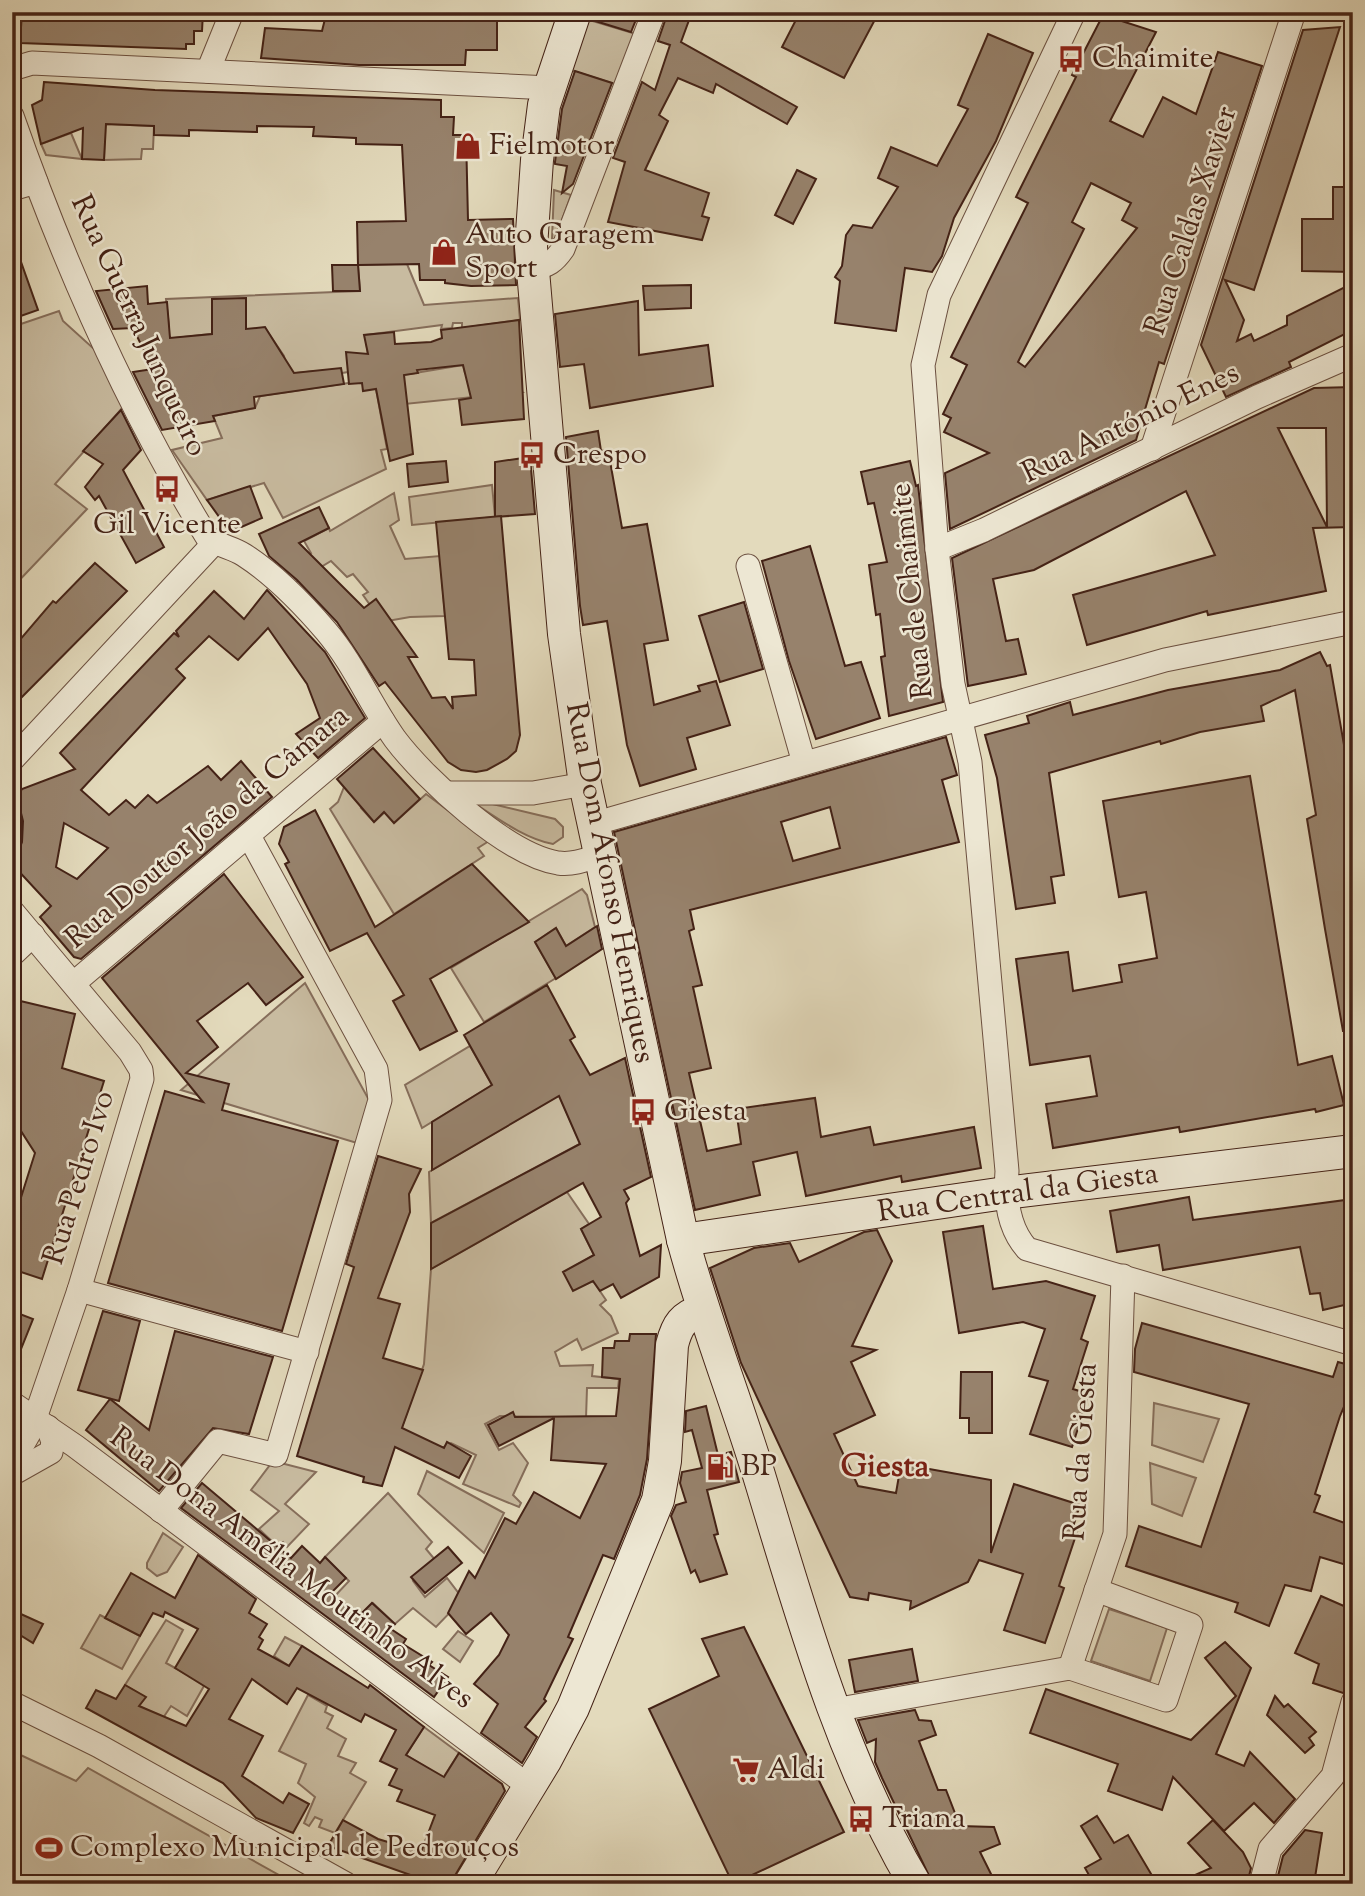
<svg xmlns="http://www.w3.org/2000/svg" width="1365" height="1896" font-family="'Sorts Mill Goudy',serif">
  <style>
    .green { fill: #c8bba0; stroke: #866e5b; stroke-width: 2 }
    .building { fill: #97826c; stroke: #442216; stroke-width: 2; fill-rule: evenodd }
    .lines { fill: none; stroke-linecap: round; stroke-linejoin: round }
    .street-casing { stroke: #6c5040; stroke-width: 25 }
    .secondary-casing { stroke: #442216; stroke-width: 34 }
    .street { stroke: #ede7d3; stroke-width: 23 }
    .secondary { stroke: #ede7d3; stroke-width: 32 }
    .labels { text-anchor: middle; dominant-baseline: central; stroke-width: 5; stroke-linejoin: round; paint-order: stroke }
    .poi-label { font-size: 30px; fill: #442216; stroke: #ede7d3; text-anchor: start }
    .street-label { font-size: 30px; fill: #442216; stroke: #ede7d3 }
    .neighbourhood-label { font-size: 32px; font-weight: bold; fill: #7a1f14; stroke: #ede7d3 }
  </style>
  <rect width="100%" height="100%" fill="#e3dabc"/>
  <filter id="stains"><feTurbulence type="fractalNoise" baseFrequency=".00286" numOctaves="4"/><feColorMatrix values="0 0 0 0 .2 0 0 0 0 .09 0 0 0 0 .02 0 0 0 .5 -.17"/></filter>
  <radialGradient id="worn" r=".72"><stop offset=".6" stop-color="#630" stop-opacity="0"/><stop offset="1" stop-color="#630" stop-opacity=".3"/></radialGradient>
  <!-- green -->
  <g class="green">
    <path d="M586,19L636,34L618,85L570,70Z"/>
    <path d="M105,124L154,126L153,149H142L141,159L104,160Z"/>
    <path d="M71,133L82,159L46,155L41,144Z"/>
    <path d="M554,190L571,195L555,239H552Z"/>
    <path d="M407,264L424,305L518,298L520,320L462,328V323H453L452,328L441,329L442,325L365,335L368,354L348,372L324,376L315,371L287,374L284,356L265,328L147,341L141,328L169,326L166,299L360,291L358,265Z"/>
    <path d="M59,311L63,321L104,358L124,406L55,484L87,509L12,588V327Z"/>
    <path d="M463,365L465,373L483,370L522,392L395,405L391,377Z"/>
    <path d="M362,381L376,389L387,449L381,450L386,469L283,518L264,483L207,500L172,450L222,438L213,416L255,408L260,396Z"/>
    <path d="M492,485L495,517L412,525L409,497Z"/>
    <path d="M394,493L399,520L390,526L405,559L440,556L445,616L410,617L382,622L363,595L368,592L353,574L347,577L331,561L293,584L272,565L289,553L294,562L311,553L304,541L329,528L330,531Z"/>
    <path d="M344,787L369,799L361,808L374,822L385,812L394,823L426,794L489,841L478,848L484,856L394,914L330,809L338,802Z"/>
    <path d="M480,801L555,819L563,827V837L553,844C526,839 500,820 477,805Z"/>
    <path d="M582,889L587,895L595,927L566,946L556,928L535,942L556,978L484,1022L451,968Z"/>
    <path d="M305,983L369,1100L357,1143L181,1090Z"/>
    <path d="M470,1046L492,1085L422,1128L405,1085Z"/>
    <path d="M559,1095L576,1134L600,1125L602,1132L431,1223L429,1172Z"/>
    <path d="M567,1192L589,1224L581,1229L594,1255L564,1272L593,1281L606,1300L600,1305L611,1316L618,1333L582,1350L577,1339L555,1352L560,1366L593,1365L592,1376L619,1379L618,1388H587L586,1418L500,1416L485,1424L499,1450L513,1443L528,1463L513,1495L521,1503L519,1507L463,1484L476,1455L451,1443L438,1450L401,1430L424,1364L431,1269Z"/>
    <path d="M1154,1403L1219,1419L1203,1462L1152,1445Z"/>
    <path d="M273,1461L316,1472L285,1504L309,1524L287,1547L283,1542L277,1546L259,1529L279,1511L251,1490Z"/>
    <path d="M1150,1463L1196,1478L1182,1516L1152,1504Z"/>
    <path d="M427,1471L504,1513L484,1553L418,1494Z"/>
    <path d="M388,1493L432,1542L426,1549L436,1561L413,1581L425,1597L447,1578L463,1599L436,1627L413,1608L395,1624L373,1603L361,1614L333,1598L349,1581L325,1557Z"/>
    <path d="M163,1533L183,1547L167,1572L157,1576L147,1568V1563Z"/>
    <path d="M1109,1609L1167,1628L1150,1681L1091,1661Z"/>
    <path d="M100,1615L140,1636L122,1669L81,1648Z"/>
    <path d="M166,1620L183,1630L166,1663L186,1674L209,1677L187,1716L171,1706L163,1718L139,1706L145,1697L125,1685Z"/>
    <path d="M458,1631L473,1641L460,1662L443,1649Z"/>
    <path d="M285,1637L302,1646L289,1666L274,1656Z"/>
    <path d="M308,1695L327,1706L325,1712L333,1716L327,1728L346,1739L338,1756L356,1763L350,1773L366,1782L335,1833L319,1827L322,1820L315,1817L309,1826L304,1823L315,1797L298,1783L306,1764L279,1751Z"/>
    <path d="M424,1727L459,1753L445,1775L442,1789L424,1766L406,1755Z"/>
    <path d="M12,1751L76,1781L88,1768L295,1884H12Z"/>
  </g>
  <!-- building -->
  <g class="building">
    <path d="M22,12H203L202,31H194V44H186V49L20,43Z"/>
    <path d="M398,12H497V50H466L465,65H359L261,58L265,28L322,31L325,19H398Z"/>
    <path d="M593,12H639L631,32L592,20Z"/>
    <path d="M668,12H692L681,42L797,107L787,124L716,84L713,93L678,78L659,115L668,121L645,170L709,193L702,216L709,218L702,240L608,222L625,162L613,158L642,82L655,90L670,45L658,41Z"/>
    <path d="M800,12H879L844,78L782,47Z"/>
    <path d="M1103,15L1156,32L1110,121L1143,137L1163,97L1196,114L1218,52L1262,66L1164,364L1159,362L1136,440L950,529L945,473L989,453L944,432L951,418L943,414L967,365L951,357L1028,203L1016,197L1076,77L1072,75ZM1091,183L1131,203L1122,220L1137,228L1025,367L1018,362L1084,229L1072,222Z"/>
    <path d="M1340,27L1254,290L1225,280L1244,320L1237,341L1251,334L1254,341L1287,325V316L1353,283V330L1289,362L1291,367L1226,397L1201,345L1303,30Z"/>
    <path d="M988,34L1033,53L996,141L954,218L942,256L932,272L905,268L896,331L835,323L840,281L835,277L842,266L846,235L853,225L872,228L898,187L878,178L891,147L937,166L968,109L958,105Z"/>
    <path d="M575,71L612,83L573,184L562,193L567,166L555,164V162L562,109Z"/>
    <path d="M44,82L155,90L441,100V117H454L453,135H466L468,220L513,219L516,285L471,286L445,283V280H420L419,264L358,265L357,222L406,221L402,145L356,144V138L313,136L314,127L257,126V132L189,130V136L154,135V126L106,124L104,160L82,159L83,128L41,144L32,105L42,100Z"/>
    <path d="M797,170L816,179L793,224L775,215Z"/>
    <path d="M1333,187H1353V272L1302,271V219H1333Z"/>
    <path d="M12,245H15L38,310L12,319Z"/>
    <path d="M332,265H358L360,291H333Z"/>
    <path d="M691,285V308L645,310L643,286Z"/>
    <path d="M147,286L148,304L167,302L170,338L212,334V299L246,298V329L265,327L294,373L341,368L344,384L254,397L255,408L213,416L215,421L162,430L133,372L153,369L133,328L113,329L96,291Z"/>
    <path d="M638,301L639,355L708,345L713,386L590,408L584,364L560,367L555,314Z"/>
    <path d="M519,320L524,419L462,425L459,400L471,398L463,365L417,370L418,373L404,375L413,454L390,461L376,389L363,391L362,383L349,384L346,352L368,354L364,335L394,332L395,344L431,342L442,338L441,330Z"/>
    <path d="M1353,387V527L1313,528L1326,591L1208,615L1207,611L1087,645L1073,595L1215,555L1186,491L1034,570L993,579L1006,641L1018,639L1026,674L968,686L952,558L1314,388ZM1278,428H1326L1327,527Z"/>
    <path d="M121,410L141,450L123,470L164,547L136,563L99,496L95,500L85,487L103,464L83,451Z"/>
    <path d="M598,431L601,451L608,450L622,528L647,524L668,640L644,644L654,705L700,691L698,686L716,681L730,725L687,738L696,769L640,786L627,745L607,621L583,625L580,606L566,437Z"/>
    <path d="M530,457L535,514L495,517V462Z"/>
    <path d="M446,461L448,482L409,487L407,464Z"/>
    <path d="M910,461L916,486L918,485L943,702L889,716L881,657L885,656L880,614L876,615L869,565L887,562L874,503L868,504L861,472Z"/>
    <path d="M250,486L262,518L230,532L207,500Z"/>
    <path d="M319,507L329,528L299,543L364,608L376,599L417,657H408L432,698L445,697L453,709L452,697L476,695L474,660L449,659L436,522L501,516L520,735L516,751L507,759L487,770L476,772L461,770L448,762L385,682L379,686L337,622L297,580L269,556L259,534Z"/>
    <path d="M810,546L845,666L861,662L880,718L816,739L789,661L762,561Z"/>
    <path d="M95,563L127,591L12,707V649L53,601L56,603Z"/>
    <path d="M267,590L325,652L365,718L318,758L296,734L320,718L307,684L268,628L238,660L209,636L176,669L185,678L81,790L109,815L126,800L135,808L148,795L157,803L208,766L221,780L241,761L272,797L81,959L74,957L40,917L51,906L13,865L22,842L23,821L17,797L22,789L75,769L60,753L174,633L179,637L176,631L214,591L244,619ZM64,823L108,848L77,879L56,867Z"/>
    <path d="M744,602L763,669L720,682L699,616Z"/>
    <path d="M1320,652L1327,666L1330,665L1353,796V1031H1343L1325,929L1307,819L1316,815L1295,690L1261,706L1264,721L1200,732L1161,744L1160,741L1049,773L1064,875L1051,877L1055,903L1016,909L997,778L985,735L1029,723L1027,716L1070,702L1073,715L1168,690L1280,670Z"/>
    <path d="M946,737L957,775L942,780L959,842L690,910L694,929L689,931L702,985L693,987L711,1068L689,1073L707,1151L741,1144L736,1109L815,1098L821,1137L870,1127L874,1145L974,1127L981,1168L902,1182L901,1176L806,1196L797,1152L753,1162L760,1195L695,1210L614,832ZM830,807L840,848L793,861L781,822Z"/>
    <path d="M373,748L420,799L394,823L384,812L374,822L337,779Z"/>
    <path d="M1250,776L1298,1065L1332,1056L1344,1105L1316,1112L1315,1109L1180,1132L1179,1127L1053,1148L1046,1104L1097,1096L1090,1056L1030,1065L1016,959L1068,952L1073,991L1122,982L1119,965L1157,958L1146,892L1119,897L1103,801Z"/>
    <path d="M315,810L375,927L472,864L529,922L430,979L457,1031L420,1050L393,1001L404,995L367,933L330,951L285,864L289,862L279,844L284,827Z"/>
    <path d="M224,874L303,977L266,1005L248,983L197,1021L218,1047L186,1073L229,1084L222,1110L338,1141L282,1331L108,1283L165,1091L203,1102L102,978Z"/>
    <path d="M597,926L602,949L556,979L535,942L556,928L566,946Z"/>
    <path d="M547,985L575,1037L570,1040L590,1075L625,1058L651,1177L624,1190L629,1199L626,1203L640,1256L661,1245L659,1277L621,1298L613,1284L600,1291L593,1281L573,1291L563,1272L594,1255L581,1229L601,1217L583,1183L431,1269V1223L580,1144L559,1096L432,1170V1122L492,1085L464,1035Z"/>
    <path d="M12,999L75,1014L62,1068L104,1081L42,1279L12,1269V1226L35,1153L19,1128L12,1133Z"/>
    <path d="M378,1156L421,1169L409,1194L410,1212L378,1298L400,1304L383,1358L423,1370L402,1428L444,1448L447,1442L471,1456L459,1478L395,1447L382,1486L363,1482L364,1477L297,1456L354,1267L346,1264Z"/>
    <path d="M1189,1197L1193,1220L1353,1199V1303L1323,1310L1320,1293L1310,1294L1300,1247L1163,1270L1159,1245L1117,1252L1110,1211Z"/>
    <path d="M983,1226L993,1289L1046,1281L1095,1296L1081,1339L1088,1342L1073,1389L1089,1394L1072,1447L1030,1434L1048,1381L1029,1376L1045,1329L1023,1322L959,1333L943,1232Z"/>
    <path d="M877,1230L892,1261L852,1346L876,1350L851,1362L875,1415L834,1434L858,1486L896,1493L901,1464L991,1480V1553L1014,1484L1080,1505L1072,1530L1077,1532L1059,1586L1064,1588L1045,1643L1004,1630L1023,1574L979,1560L968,1582L910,1609L911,1601L869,1593L868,1600L850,1597L741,1363L710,1268L754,1248L790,1243L799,1262L864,1232Z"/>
    <path d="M12,1311L33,1319L13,1369L12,1368Z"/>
    <path d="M103,1311L140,1321L119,1401L78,1390Z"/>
    <path d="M1142,1323L1333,1377L1338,1362L1353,1366V1403L1346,1402L1340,1416L1315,1494L1320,1496L1314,1512L1353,1526V1567L1320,1557L1311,1591L1285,1585L1269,1626L1235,1612L1238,1603L1126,1566L1139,1526L1201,1547L1249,1404L1134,1372L1135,1349Z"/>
    <path d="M175,1331L273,1357L249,1434L213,1428L159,1491L86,1430L110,1399L149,1430Z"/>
    <path d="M630,1334H656L647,1459L640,1495L614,1559L603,1555L568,1637L573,1639L544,1699L546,1701L525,1727L537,1737L522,1763L481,1733L498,1704L474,1684L499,1655L509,1635L491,1613L466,1634L448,1613L469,1571L475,1578L505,1518L516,1524L534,1492L580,1518L606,1464L551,1460L554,1418L499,1446L488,1425L513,1412L515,1417L616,1416L620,1379L602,1377L603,1348H614L615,1341H629Z"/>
    <path d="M961,1372H992V1433H969V1418H960Z"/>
    <path d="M706,1406L718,1455L731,1452L739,1482L707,1490L718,1534L714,1535L727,1574L700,1582L695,1570L691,1573L671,1516L676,1505L686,1502L680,1483L682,1472L702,1468L692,1430L685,1432L686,1411Z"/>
    <path d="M202,1483L291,1558L302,1546L320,1563L325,1557L346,1578L330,1594L361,1614L372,1603L395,1624L391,1629L406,1639L403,1644L432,1662L429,1665L448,1677L434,1697L181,1508Z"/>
    <path d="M448,1547L462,1563L425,1593L411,1577Z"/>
    <path d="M198,1555L256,1599L249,1613L267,1624L259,1637L263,1640L258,1649L289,1666L302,1646L368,1688L370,1685L424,1727L406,1755L444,1777L459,1753L502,1784L505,1791L450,1884L419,1878L328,1846L343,1820L378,1839L421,1852L435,1815L397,1801L402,1790L389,1785L397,1769L380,1761L396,1730L365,1714L361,1722L297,1688L287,1704L252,1679L229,1719L263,1736L242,1776L283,1803L289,1793L309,1804L293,1833L256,1818L223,1783L86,1708L96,1690L116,1699L125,1685L146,1697L139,1706L186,1726L209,1689L175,1668L198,1629L165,1612L163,1617L153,1613L140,1636L105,1618L131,1573L175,1598Z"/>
    <path d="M1321,1596L1353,1610V1688L1343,1693L1313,1683L1319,1664L1295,1653Z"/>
    <path d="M12,1610L43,1624L33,1643L12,1630Z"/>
    <path d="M744,1627L844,1832L733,1884L649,1709L719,1676L702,1639Z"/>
    <path d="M1225,1642L1251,1668L1216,1754L1244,1766L1250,1752L1295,1799L1274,1823L1254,1803L1224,1831L1173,1777L1162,1810L1108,1791L1118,1764L1030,1733L1046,1689L1191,1740L1236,1696L1205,1658Z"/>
    <path d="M912,1649L918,1681L855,1692L849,1660Z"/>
    <path d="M1275,1696L1284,1707L1288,1704L1316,1732L1309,1738L1314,1745L1305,1753L1267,1715Z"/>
    <path d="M915,1710L919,1720L931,1721L936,1735L919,1741L938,1790H946L960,1826L994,1827L1000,1844L980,1852L996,1884H933L882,1778L875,1762L876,1739L867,1743L858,1720Z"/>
    <path d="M1097,1816L1114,1843L1128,1835L1157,1884H1094L1085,1868L1101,1859L1081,1826Z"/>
    <path d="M1213,1820L1243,1852L1251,1868L1247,1884H1175L1211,1868L1188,1843Z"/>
    <path d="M1305,1830L1322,1833L1314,1884H1276L1283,1856Z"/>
  </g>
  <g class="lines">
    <defs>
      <g id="street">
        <path d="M1074,12L939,295L923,365L937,549L953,684L970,762L1007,1171C1005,1198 1008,1228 1027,1249L1353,1344"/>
        <path d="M12,69L32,63L550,88"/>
        <path d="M208,71L232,12"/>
        <path d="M12,116C62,258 128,409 207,537C218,546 232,547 244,555C275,575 302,603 326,631C354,664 370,704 395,739C425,779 507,855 558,863C573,865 585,860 599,855"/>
        <path d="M12,189L36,182"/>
        <path d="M533,268C548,266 554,262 563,249L654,12"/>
        <path d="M1152,449L1294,12"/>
        <path d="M937,549L984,530L1257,397L1353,355"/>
        <path d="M748,566L804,763"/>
        <path d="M12,760L214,543"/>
        <path d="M449,793H533L585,784"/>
        <path d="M593,824L1165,660L1353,622"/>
        <path d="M12,911L130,1052L141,1070L142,1079L79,1290L31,1430L12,1463"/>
        <path d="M12,955L33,935"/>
        <path d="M74,983L383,721"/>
        <path d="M79,1290L307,1352"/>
        <path d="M12,1403L75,1446L530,1787"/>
        <path d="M12,1474L51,1452L53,1442L48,1427"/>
        <path d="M161,1511L218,1441L276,1455L380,1100L376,1069L249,836"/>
        <path d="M1070,1668L1115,1534L1123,1276"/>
        <path d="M12,1703L99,1746L346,1884"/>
        <path d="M834,1710L1070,1668L1166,1700L1191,1625L1096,1590"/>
        <path d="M1261,1884L1270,1849L1333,1776L1353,1702"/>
      </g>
      <g id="secondary">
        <path d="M575,12L544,105L537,160L531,247L564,634L585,784L683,1240C704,1319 734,1394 758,1472C801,1613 840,1757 915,1884"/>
        <path d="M683,1240L1005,1193L1353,1151"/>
        <path d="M470,1884L545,1761L573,1708L658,1500L665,1461L672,1345C677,1325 683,1316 703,1310"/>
      </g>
    </defs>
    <!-- street casing -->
    <use href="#street" class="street-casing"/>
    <!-- secondary casing -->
    <use href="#secondary" class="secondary-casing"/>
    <!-- street -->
    <use href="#street" class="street"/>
    <!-- secondary -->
    <use href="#secondary" class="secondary"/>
  </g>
  <!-- icons -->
  <defs>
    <symbol id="bus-bare" viewBox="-9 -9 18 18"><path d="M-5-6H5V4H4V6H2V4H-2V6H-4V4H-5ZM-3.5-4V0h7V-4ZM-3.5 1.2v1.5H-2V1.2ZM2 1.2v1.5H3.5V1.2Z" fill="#8f2418" stroke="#ede7d3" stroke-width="2.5" paint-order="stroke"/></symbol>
    <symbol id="shop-bare" viewBox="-9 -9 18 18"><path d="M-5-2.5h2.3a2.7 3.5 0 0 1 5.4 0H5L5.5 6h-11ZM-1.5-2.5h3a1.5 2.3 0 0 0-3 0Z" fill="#8f2418" stroke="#ede7d3" stroke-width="2.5" paint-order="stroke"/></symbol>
    <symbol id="fuel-bare" viewBox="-9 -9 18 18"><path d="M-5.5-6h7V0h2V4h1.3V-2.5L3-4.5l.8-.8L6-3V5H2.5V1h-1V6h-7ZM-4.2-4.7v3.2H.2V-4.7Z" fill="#8f2418" stroke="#ede7d3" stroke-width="2.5" paint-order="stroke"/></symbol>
    <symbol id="supermarket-bare" viewBox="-9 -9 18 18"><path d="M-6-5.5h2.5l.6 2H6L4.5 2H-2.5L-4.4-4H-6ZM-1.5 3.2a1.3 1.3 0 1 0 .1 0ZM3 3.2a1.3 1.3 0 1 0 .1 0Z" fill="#8f2418" stroke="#ede7d3" stroke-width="2.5" paint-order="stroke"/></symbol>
    <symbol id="stadium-bare" viewBox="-9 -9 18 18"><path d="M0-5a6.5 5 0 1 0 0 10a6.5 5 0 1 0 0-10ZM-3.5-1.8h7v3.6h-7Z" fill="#8f2418" stroke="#ede7d3" stroke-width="2.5" paint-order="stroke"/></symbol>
  </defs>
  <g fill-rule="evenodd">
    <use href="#bus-bare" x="1052" y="40" width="38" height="38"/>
    <use href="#shop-bare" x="449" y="127" width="38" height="38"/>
    <use href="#shop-bare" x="425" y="233" width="38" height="38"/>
    <use href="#bus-bare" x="513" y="436" width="38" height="38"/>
    <use href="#bus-bare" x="148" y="470" width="38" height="38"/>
    <use href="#bus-bare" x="624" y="1093" width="38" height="38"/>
    <use href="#fuel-bare" x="701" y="1448" width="38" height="38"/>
    <use href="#supermarket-bare" x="727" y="1751" width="38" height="38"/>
    <use href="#bus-bare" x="842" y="1800" width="38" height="38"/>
    <use href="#stadium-bare" x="30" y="1829" width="38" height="38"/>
  </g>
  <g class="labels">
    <!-- poi labels -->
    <g class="poi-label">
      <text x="1092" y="59">Chaimite</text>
      <text x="489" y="146">Fielmotor</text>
      <text x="465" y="235">Auto Garagem<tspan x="465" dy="34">Sport</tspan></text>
      <text x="553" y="455">Crespo</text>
      <text x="167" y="525" text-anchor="middle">Gil Vicente</text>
      <text x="664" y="1112">Giesta</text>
      <text x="741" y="1467">BP</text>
      <text x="767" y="1770">Aldi</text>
      <text x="882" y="1819">Triana</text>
      <text x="70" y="1848">Complexo Municipal de Pedrouços</text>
    </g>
    <!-- street labels -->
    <g class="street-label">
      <text transform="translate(1192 221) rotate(-72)">Rua Caldas Xavier</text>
      <text transform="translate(138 326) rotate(65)">Rua Guerra Junqueiro</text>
      <text transform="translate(1131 424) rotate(-26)">Rua António Enes</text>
      <text transform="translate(913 591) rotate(-96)">Rua de Chaimite</text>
      <text transform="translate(208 828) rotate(-40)">Rua Doutor João da Câmara</text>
      <text transform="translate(609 883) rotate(79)">Rua Dom Afonso Henriques</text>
      <text transform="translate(80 1178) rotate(-73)">Rua Pedro Ivo</text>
      <text transform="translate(1018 1194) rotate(-8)">Rua Central da Giesta</text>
      <text transform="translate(1082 1452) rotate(-86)">Rua da Giesta</text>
      <text transform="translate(291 1569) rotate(37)">Rua Dona Amélia Moutinho Alves</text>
    </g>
    <!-- neighbourhood labels -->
    <g class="neighbourhood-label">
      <text x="885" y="1468">Giesta</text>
    </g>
  </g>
  <!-- margin -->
  <rect width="1365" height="1896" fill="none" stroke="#e3dabc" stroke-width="42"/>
  <rect x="14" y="14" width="1337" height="1868" fill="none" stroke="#442216" stroke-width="3.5"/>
  <rect x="21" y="21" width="1323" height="1854" fill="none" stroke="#442216" stroke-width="2"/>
  <rect width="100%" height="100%" filter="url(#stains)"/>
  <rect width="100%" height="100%" fill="url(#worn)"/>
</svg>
